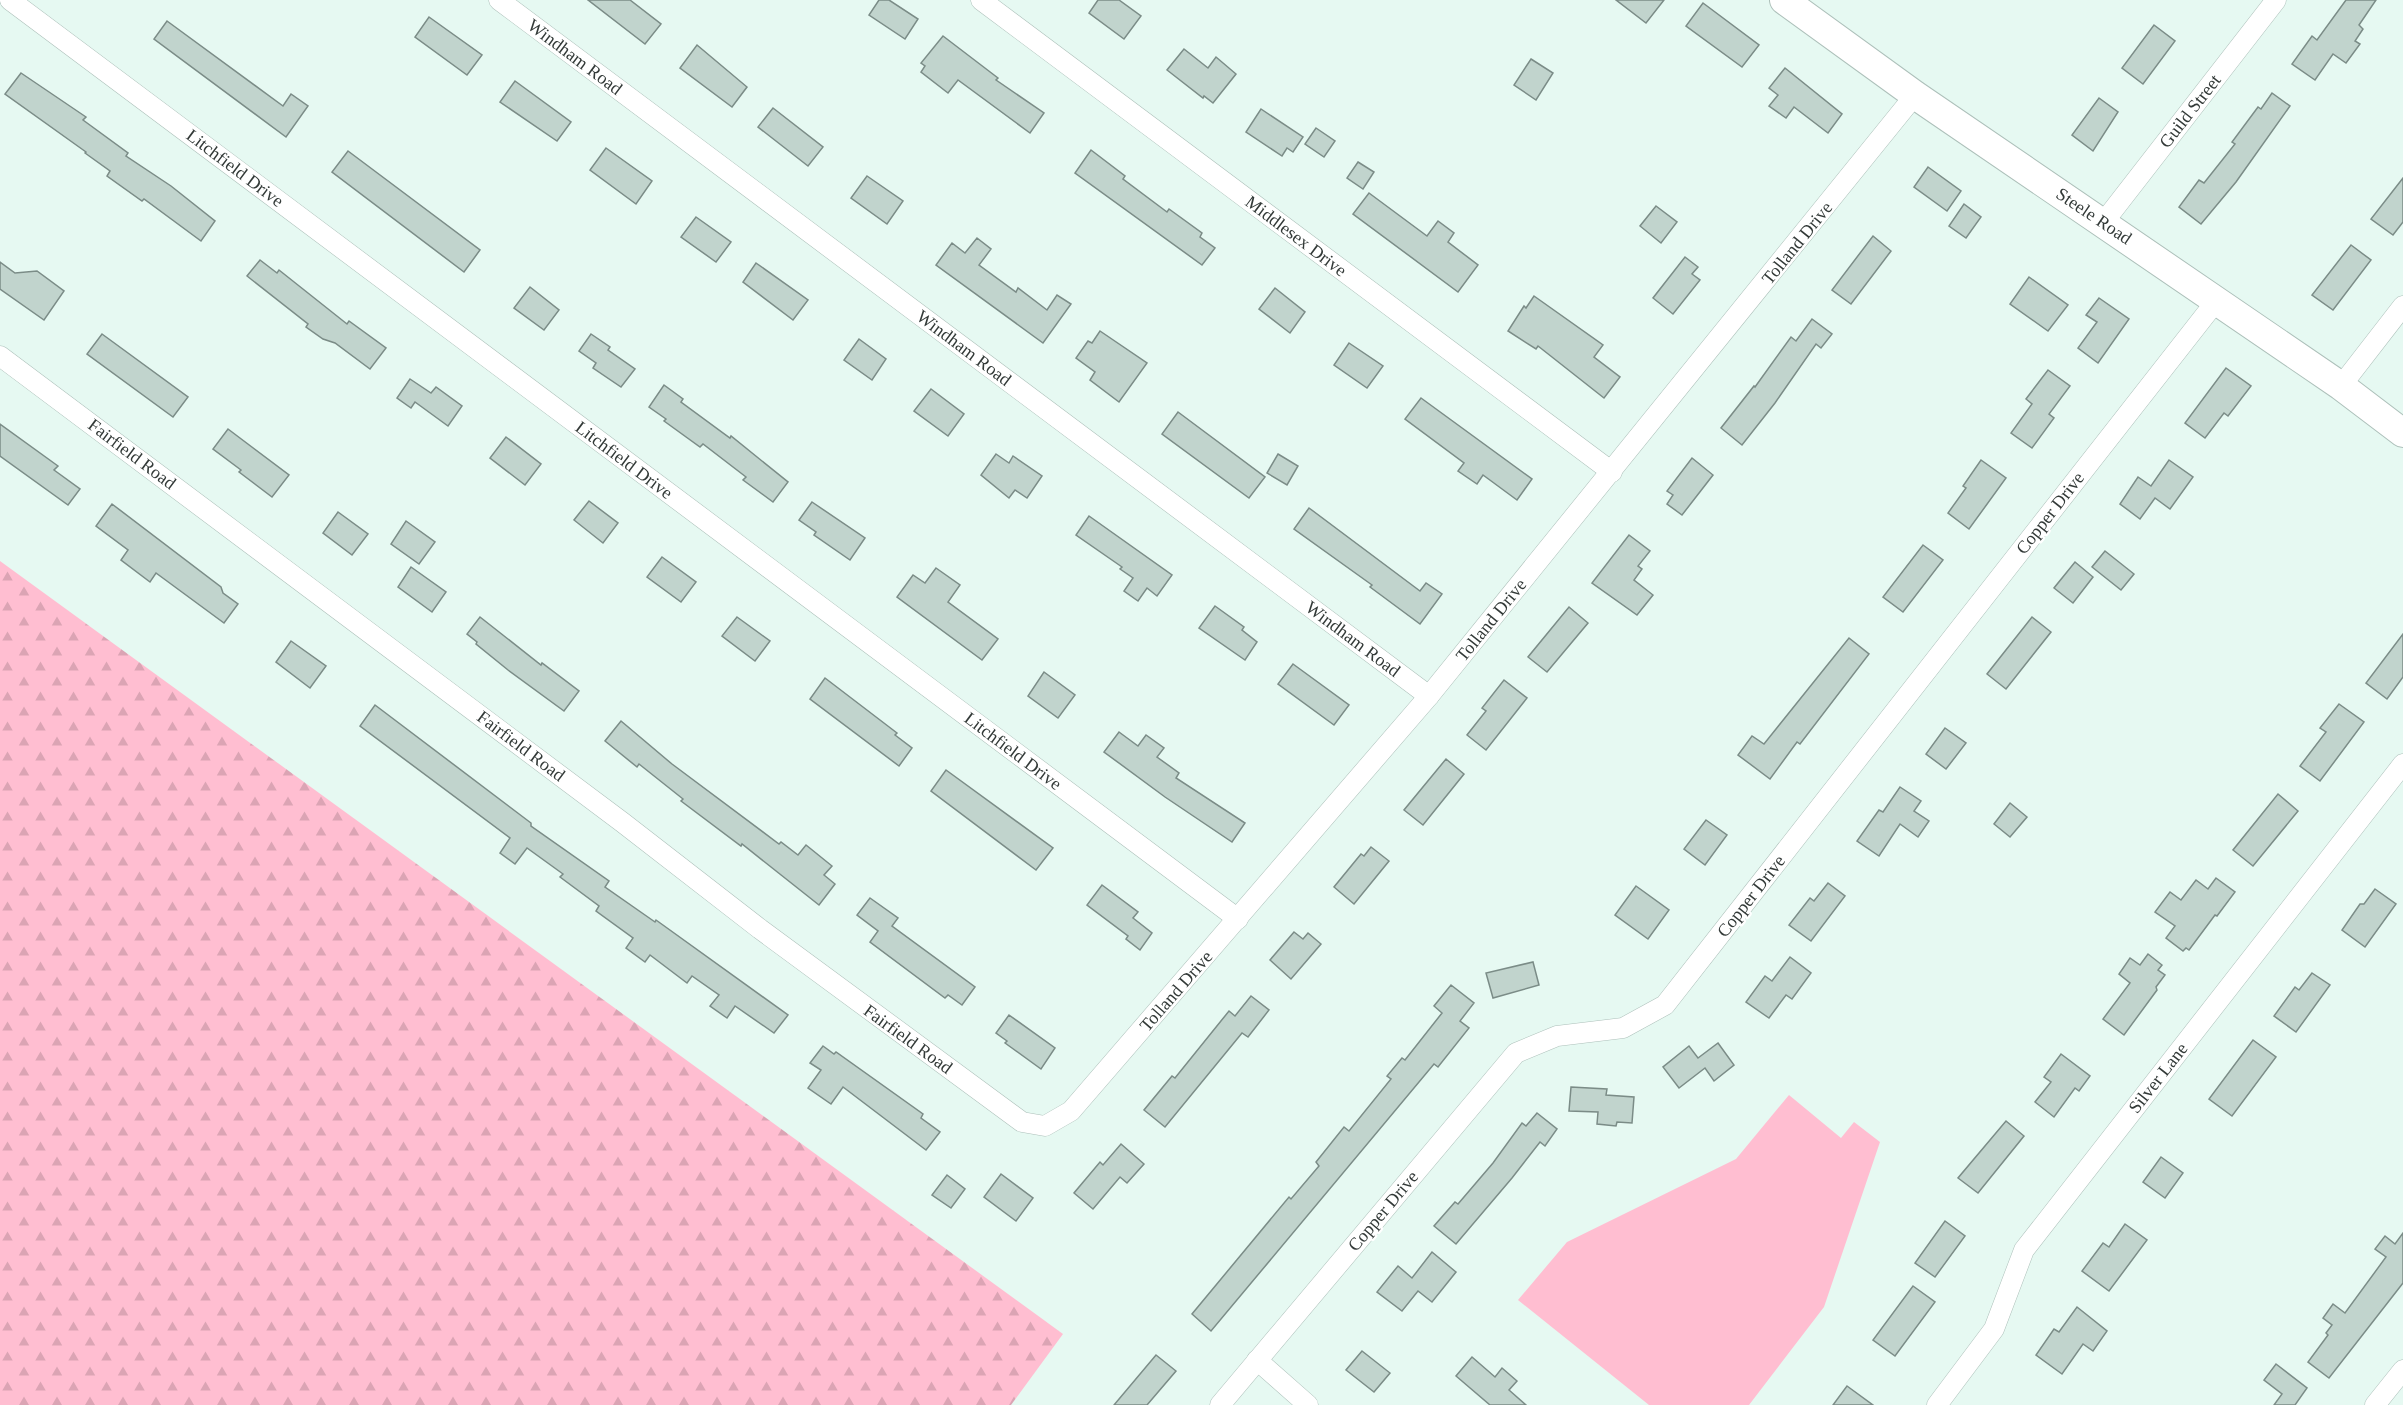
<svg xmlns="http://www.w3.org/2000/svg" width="2403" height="1405" font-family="'Times New Roman',serif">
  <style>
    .forest { fill: url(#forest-firs) }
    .park { fill: #ffbed1 }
    .building { fill: #c1d4cd; stroke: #7b8c87; stroke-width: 1.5 }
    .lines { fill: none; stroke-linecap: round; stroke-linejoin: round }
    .street-casing { stroke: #adc0ba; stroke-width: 21 }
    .secondary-casing { stroke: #adc0ba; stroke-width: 30 }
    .street { stroke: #fff; stroke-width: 20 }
    .secondary { stroke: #fff; stroke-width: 28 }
    .labels { text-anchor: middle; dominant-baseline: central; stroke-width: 4.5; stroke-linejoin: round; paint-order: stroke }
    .street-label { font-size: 18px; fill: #333a38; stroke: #fff }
  </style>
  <defs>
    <pattern id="forest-firs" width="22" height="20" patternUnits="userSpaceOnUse" patternTransform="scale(1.5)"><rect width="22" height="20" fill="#ffbed1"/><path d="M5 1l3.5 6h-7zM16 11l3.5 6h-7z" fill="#dba4b4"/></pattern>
  </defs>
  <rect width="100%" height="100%" fill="#e6f9f2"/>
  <!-- forest -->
  <path class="forest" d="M0,561L1063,1334L1011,1405H0Z"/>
  <!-- park -->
  <path class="park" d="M1789,1095L1841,1138L1854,1122L1880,1142L1824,1307L1749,1405H1649L1518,1300L1567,1242L1736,1159Z"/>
  <!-- building -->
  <g class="building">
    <path d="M588,0H630L661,24L645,44Z"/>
    <path d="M879,0H889L918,19L905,39L869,15Z"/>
    <path d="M1098,0H1119L1141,16L1124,39L1089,13Z"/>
    <path d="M1616,0H1664L1646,23Z"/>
    <path d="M2346,0H2376L2359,25L2363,29L2355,41L2360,44L2346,63L2333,54L2315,80L2292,64L2312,36L2317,40Z"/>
    <path d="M1703,3L1759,45L1742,67L1686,26Z"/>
    <path d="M429,17L482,55L467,75L415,37Z"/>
    <path d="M167,21L283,106L291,94L308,106L286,137L154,39Z"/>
    <path d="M2154,25L2175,41L2143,84L2122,68Z"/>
    <path d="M943,36L998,78L996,80L1044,113L1030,133L958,80L948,93L921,72L925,66L921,63Z"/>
    <path d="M697,45L747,87L732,107L680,68Z"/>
    <path d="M1184,49L1208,68L1216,57L1236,74L1213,103L1204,96L1203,98L1167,70Z"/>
    <path d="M1531,59L1553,73L1536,100L1514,85Z"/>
    <path d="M1785,68L1842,114L1828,133L1794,107L1786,118L1769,106L1778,95L1769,88Z"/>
    <path d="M21,73L86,117L83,120L128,153L126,156L171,186L215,221L201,241L144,199L142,201L107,176L110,171L85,153L86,152L5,94Z"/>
    <path d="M515,81L571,122L557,141L500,102Z"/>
    <path d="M2272,93L2290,106L2236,182L2201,224L2179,207L2199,180L2204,183L2235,144L2232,142L2258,107L2261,109Z"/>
    <path d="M2099,98L2118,112L2093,151L2072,135Z"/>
    <path d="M773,108L823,147L808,166L758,127Z"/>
    <path d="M1261,109L1303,137L1293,152L1287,148L1282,156L1246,132Z"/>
    <path d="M1316,128L1335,141L1324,157L1305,144Z"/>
    <path d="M606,148L652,181L636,204L590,170Z"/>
    <path d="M1091,150L1125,176L1123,179L1167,212L1169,209L1202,233L1200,237L1215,248L1202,265L1075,173Z"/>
    <path d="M348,151L480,250L464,272L332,172Z"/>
    <path d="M1358,162L1374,172L1363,189L1347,178Z"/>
    <path d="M1928,167L1961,191L1947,211L1914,187Z"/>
    <path d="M867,176L903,201L887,224L851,198Z"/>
    <path d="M2403,178V222L2393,235L2371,219Z"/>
    <path d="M1369,193L1427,236L1438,221L1454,233L1448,242L1478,265L1458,292L1353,214Z"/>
    <path d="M1964,204L1981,217L1966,238L1949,226Z"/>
    <path d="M1656,206L1677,222L1661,243L1640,226Z"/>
    <path d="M696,217L731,242L716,262L681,237Z"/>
    <path d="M1873,236L1891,251L1851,304L1832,290Z"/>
    <path d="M977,238L991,249L979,265L1016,292L1018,288L1047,310L1057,295L1071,304L1043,343L936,265L952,243L965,253Z"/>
    <path d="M2351,245L2371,260L2333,310L2312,295Z"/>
    <path d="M1685,257L1698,267L1692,274L1700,280L1673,314L1653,298Z"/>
    <path d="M260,260L277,273L279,270L347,324L349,321L386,348L370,369L335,343L323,339L306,327L308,324L247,276Z"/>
    <path d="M0,262L15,273L37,271L64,291L44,320L0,289Z"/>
    <path d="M756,263L808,300L793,320L743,282Z"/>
    <path d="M2029,277L2068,305L2048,331L2010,304Z"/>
    <path d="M530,287L559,310L544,330L514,308Z"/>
    <path d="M1275,288L1305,312L1290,333L1259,309Z"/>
    <path d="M1534,296L1603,345L1594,357L1620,377L1604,398L1538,346L1536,349L1508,331L1524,306L1526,308Z"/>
    <path d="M2099,298L2129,319L2098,363L2078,348L2097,322L2086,315Z"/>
    <path d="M1812,319L1832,334L1821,348L1816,344L1775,403L1742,445L1721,428L1754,386L1755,387L1791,337L1796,341Z"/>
    <path d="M1100,331L1147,363L1119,402L1090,380L1095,372L1076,358L1088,341L1092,343Z"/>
    <path d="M102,334L188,397L173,417L87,354Z"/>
    <path d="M591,334L610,347L608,350L635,369L621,387L593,368L596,363L579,351Z"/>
    <path d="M859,339L886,359L872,380L844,360Z"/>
    <path d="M1349,343L1383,366L1367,388L1334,365Z"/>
    <path d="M2226,368L2251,386L2228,416L2224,413L2205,438L2185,423Z"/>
    <path d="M2048,370L2070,386L2049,414L2054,418L2032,448L2011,433L2032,404L2026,399Z"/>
    <path d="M410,379L431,393L436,387L462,406L448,426L415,402L411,408L397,398Z"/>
    <path d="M664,385L683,399L681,402L730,438L731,436L788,482L773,502L743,480L746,477L703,444L700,447L664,421L666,419L649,407Z"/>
    <path d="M931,389L964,414L948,436L914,411Z"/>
    <path d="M1421,398L1532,479L1517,500L1483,475L1477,484L1458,471L1464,463L1405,419Z"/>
    <path d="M1178,412L1265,477L1249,498L1162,434Z"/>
    <path d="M0,424L58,466L54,470L80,489L68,505L0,456Z"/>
    <path d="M228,429L289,475L272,497L239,472L241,470L213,449Z"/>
    <path d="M506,437L541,464L525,485L490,458Z"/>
    <path d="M996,454L1009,463L1013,456L1042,476L1027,498L1015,490L1009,498L981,475Z"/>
    <path d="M1278,454L1298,466L1287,485L1267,473Z"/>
    <path d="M1692,458L1713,475L1682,515L1667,504L1673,495L1667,491Z"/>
    <path d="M1981,460L2006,478L1969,529L1948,513L1966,488L1963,486Z"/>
    <path d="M2169,460L2193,477L2170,509L2155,498L2140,519L2120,504L2138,477L2151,486Z"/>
    <path d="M589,501L618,523L603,543L574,520Z"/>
    <path d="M812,502L865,538L850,560L814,535L816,532L799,520Z"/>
    <path d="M112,504L221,587L223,593L238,604L224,623L156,573L150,582L121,560L128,550L96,526Z"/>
    <path d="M1309,508L1420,591L1426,583L1442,594L1420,624L1370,587L1372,585L1294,529Z"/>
    <path d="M338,512L368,534L352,555L323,533Z"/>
    <path d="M1089,516L1172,575L1157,596L1147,588L1138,601L1124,591L1133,578L1120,569L1122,567L1076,535Z"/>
    <path d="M406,521L435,542L419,564L391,544Z"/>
    <path d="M1629,535L1650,551L1638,566L1642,569L1634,580L1653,595L1637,615L1592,583Z"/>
    <path d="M1923,545L1943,560L1903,612L1883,597Z"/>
    <path d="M2105,551L2134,574L2121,590L2092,567Z"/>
    <path d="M662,557L696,582L681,602L647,577Z"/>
    <path d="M2075,562L2093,577L2073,603L2054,588Z"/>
    <path d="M411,567L446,592L432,612L398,587Z"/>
    <path d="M936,568L960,585L948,602L998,639L982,660L897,597L913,575L925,583Z"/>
    <path d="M1215,606L1244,627L1242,630L1257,642L1245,660L1199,628Z"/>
    <path d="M1569,607L1588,623L1547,672L1528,657Z"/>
    <path d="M480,617L541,665L542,663L579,691L564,711L508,670L476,644L477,642L467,634Z"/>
    <path d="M737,617L770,641L755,661L722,636Z"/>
    <path d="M2032,617L2051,632L2006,689L1987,674Z"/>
    <path d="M2403,634V677L2387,699L2366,683Z"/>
    <path d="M1849,638L1869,654L1800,744L1797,742L1770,779L1738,755L1752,736L1764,744Z"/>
    <path d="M291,641L326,666L310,688L276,662Z"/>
    <path d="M1293,664L1349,705L1334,725L1278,684Z"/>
    <path d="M1044,672L1075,695L1058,718L1028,696Z"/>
    <path d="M825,678L897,733L895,735L912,748L899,766L810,699Z"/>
    <path d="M1504,680L1527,698L1486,750L1467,735L1486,711L1482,708Z"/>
    <path d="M2339,704L2364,722L2320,781L2300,766L2326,732L2320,728Z"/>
    <path d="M375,705L531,823V826L609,881L605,887L655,922L656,920L788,1015L774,1033L735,1006L727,1018L710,1006L719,995L692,976L687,983L650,955L645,962L626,948L633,938L596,911L599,906L560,877L563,874L527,848L515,864L500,853L510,838L360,726Z"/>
    <path d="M621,721L672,764L779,844L781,842L798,855L806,845L832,866L824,875L835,884L819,905L742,844L741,846L681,801L683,799L639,764L637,767L605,741Z"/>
    <path d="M1945,728L1966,743L1946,769L1926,754Z"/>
    <path d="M1119,732L1138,746L1146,735L1164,748L1157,757L1179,773L1176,778L1245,823L1232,842L1165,797L1104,752Z"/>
    <path d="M1446,759L1464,774L1423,825L1404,810Z"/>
    <path d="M946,770L1053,848L1036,870L931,791Z"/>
    <path d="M1900,787L1921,801L1914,811L1929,821L1918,837L1900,824L1879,856L1857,841L1879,810L1883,812Z"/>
    <path d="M2278,794L2298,811L2253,866L2233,850Z"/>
    <path d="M2010,803L2027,817L2010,837L1994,824Z"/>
    <path d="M1706,820L1727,835L1705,865L1684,849Z"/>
    <path d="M1371,847L1389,861L1354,904L1334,887L1361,854L1364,856Z"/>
    <path d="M2216,878L2235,892L2217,916L2215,915L2189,950L2186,948L2183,951L2166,938L2175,926L2155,912L2170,892L2181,900L2196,880L2208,889Z"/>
    <path d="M1828,883L1845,896L1811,941L1789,925L1810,898L1814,901Z"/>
    <path d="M1102,885L1138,912L1133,918L1152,933L1140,950L1126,939L1128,936L1087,905Z"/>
    <path d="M1636,886L1669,910L1648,939L1615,915Z"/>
    <path d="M2375,889L2396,904L2365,947L2342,930L2360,904H2364Z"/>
    <path d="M870,898L898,918L892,926L975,987L962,1005L948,995L945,998L870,942L878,931L857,915Z"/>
    <path d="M1294,932L1303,939L1308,933L1321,944L1291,979L1270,960Z"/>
    <path d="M2148,954L2162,965L2158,970L2165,975L2156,987L2157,990L2124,1035L2103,1019L2130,983L2119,974L2130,958L2140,965Z"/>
    <path d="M1790,957L1811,973L1792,999L1786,995L1769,1018L1746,1002L1765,976L1772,981Z"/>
    <path d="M1533,962L1539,985L1493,998L1486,973Z"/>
    <path d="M2312,973L2330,985L2296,1032L2274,1016L2295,987L2299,990Z"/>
    <path d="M1451,985L1474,1003L1460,1021L1469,1028L1438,1067L1434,1064L1211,1331L1192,1314L1289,1197L1291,1199L1319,1166L1316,1162L1344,1127L1349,1131L1391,1079L1387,1076L1402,1058L1405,1060L1442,1013L1434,1006Z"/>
    <path d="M1251,996L1269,1010L1248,1037L1242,1033L1165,1127L1144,1110L1172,1076L1175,1078L1229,1011L1235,1016Z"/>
    <path d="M1009,1015L1055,1048L1041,1069L1005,1043L1007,1041L996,1033Z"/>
    <path d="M2253,1040L2276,1057L2232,1116L2209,1099Z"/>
    <path d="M1718,1043L1734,1065L1714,1081L1705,1068L1679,1088L1663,1067L1689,1046L1698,1058Z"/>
    <path d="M823,1046L834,1054L836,1052L923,1114L921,1118L940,1132L926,1150L843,1087L831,1104L808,1088L821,1070L810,1063Z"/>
    <path d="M2061,1054L2090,1076L2079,1091L2075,1088L2054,1117L2035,1102L2051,1082L2044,1077Z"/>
    <path d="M1571,1087L1607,1089L1606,1095L1634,1097L1632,1123L1617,1122L1616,1126L1597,1124L1598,1112L1569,1111Z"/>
    <path d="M1537,1113L1557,1129L1545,1146L1540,1142L1512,1178L1456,1244L1434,1226L1455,1202L1458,1204L1493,1163L1522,1123L1526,1126Z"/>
    <path d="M2006,1121L2024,1136L1978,1193L1958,1178Z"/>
    <path d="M1121,1144L1144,1164L1127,1183L1120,1177L1093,1209L1074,1193L1100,1162L1103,1165Z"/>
    <path d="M2161,1157L2183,1173L2165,1198L2143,1182Z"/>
    <path d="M1001,1174L1033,1198L1016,1221L984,1197Z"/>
    <path d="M947,1175L965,1189L951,1208L932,1195Z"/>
    <path d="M1945,1221L1965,1236L1935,1277L1915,1263Z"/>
    <path d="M2125,1224L2147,1240L2109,1291L2082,1271L2103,1243L2109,1247Z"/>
    <path d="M2403,1233V1283L2329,1378L2308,1362L2328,1335L2326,1333L2332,1325L2323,1318L2333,1304L2345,1313L2386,1257L2375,1249L2385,1236L2395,1244Z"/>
    <path d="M1432,1252L1456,1272L1432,1302L1418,1291L1402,1311L1377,1292L1398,1266L1412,1278Z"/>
    <path d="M1913,1286L1935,1302L1895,1356L1873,1340Z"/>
    <path d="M2077,1307L2107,1331L2093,1351L2083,1344L2062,1374L2036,1355L2054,1329L2059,1332Z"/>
    <path d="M1362,1351L1390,1373L1374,1392L1346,1370Z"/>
    <path d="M1156,1355L1176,1371L1147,1405H1114Z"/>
    <path d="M1472,1357L1495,1377L1502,1368L1517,1381L1509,1390L1526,1405H1490L1456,1376Z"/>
    <path d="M2276,1364L2307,1388L2295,1405H2274L2282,1394L2264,1380Z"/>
    <path d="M1847,1386L1873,1405H1833Z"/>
  </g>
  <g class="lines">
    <defs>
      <g id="street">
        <path d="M10,0L1238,919"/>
        <path d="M499,0L1429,696"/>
        <path d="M981,0L1612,472"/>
        <path d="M2103,223L2276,0"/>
        <path d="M0,356L622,822L760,929L1022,1122L1045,1126L1071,1111L1429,696L1915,95"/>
        <path d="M2341,386L2403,306"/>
        <path d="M1257,1360L1308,1405"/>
        <path d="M1220,1405L1516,1053L1557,1036L1623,1028L1665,1005L2217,300"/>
        <path d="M1937,1405L1994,1329L2024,1250L2403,764"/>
        <path d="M2375,1405L2403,1370"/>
      </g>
      <path id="secondary" d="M1784,0L1915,95L2341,386L2403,433"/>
    </defs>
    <!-- street casing -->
    <use href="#street" class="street-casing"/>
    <!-- secondary casing -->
    <use href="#secondary" class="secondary-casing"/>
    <!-- street -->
    <use href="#street" class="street"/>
    <!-- secondary -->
    <use href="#secondary" class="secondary"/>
  </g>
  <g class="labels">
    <!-- street labels -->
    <g class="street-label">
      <text transform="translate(575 57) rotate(37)">Windham Road</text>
      <text transform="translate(2190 111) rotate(-52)">Guild Street</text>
      <text transform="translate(235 168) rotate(37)">Litchfield Drive</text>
      <text transform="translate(2094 216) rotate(34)">Steele Road</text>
      <text transform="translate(1296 236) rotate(37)">Middlesex Drive</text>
      <text transform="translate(1797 243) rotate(-51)">Tolland Drive</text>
      <text transform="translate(964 348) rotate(37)">Windham Road</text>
      <text transform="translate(132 454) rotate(37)">Fairfield Road</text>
      <text transform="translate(624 460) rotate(37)">Litchfield Drive</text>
      <text transform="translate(2050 513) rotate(-52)">Copper Drive</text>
      <text transform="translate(1491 620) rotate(-51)">Tolland Drive</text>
      <text transform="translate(1353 639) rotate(37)">Windham Road</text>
      <text transform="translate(521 746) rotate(37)">Fairfield Road</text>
      <text transform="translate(1013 751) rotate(37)">Litchfield Drive</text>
      <text transform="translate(1751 896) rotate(-52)">Copper Drive</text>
      <text transform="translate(1176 991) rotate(-49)">Tolland Drive</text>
      <text transform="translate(908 1039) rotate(36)">Fairfield Road</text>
      <text transform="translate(2158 1078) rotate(-52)">Silver Lane</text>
      <text transform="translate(1383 1211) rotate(-50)">Copper Drive</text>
    </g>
  </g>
</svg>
